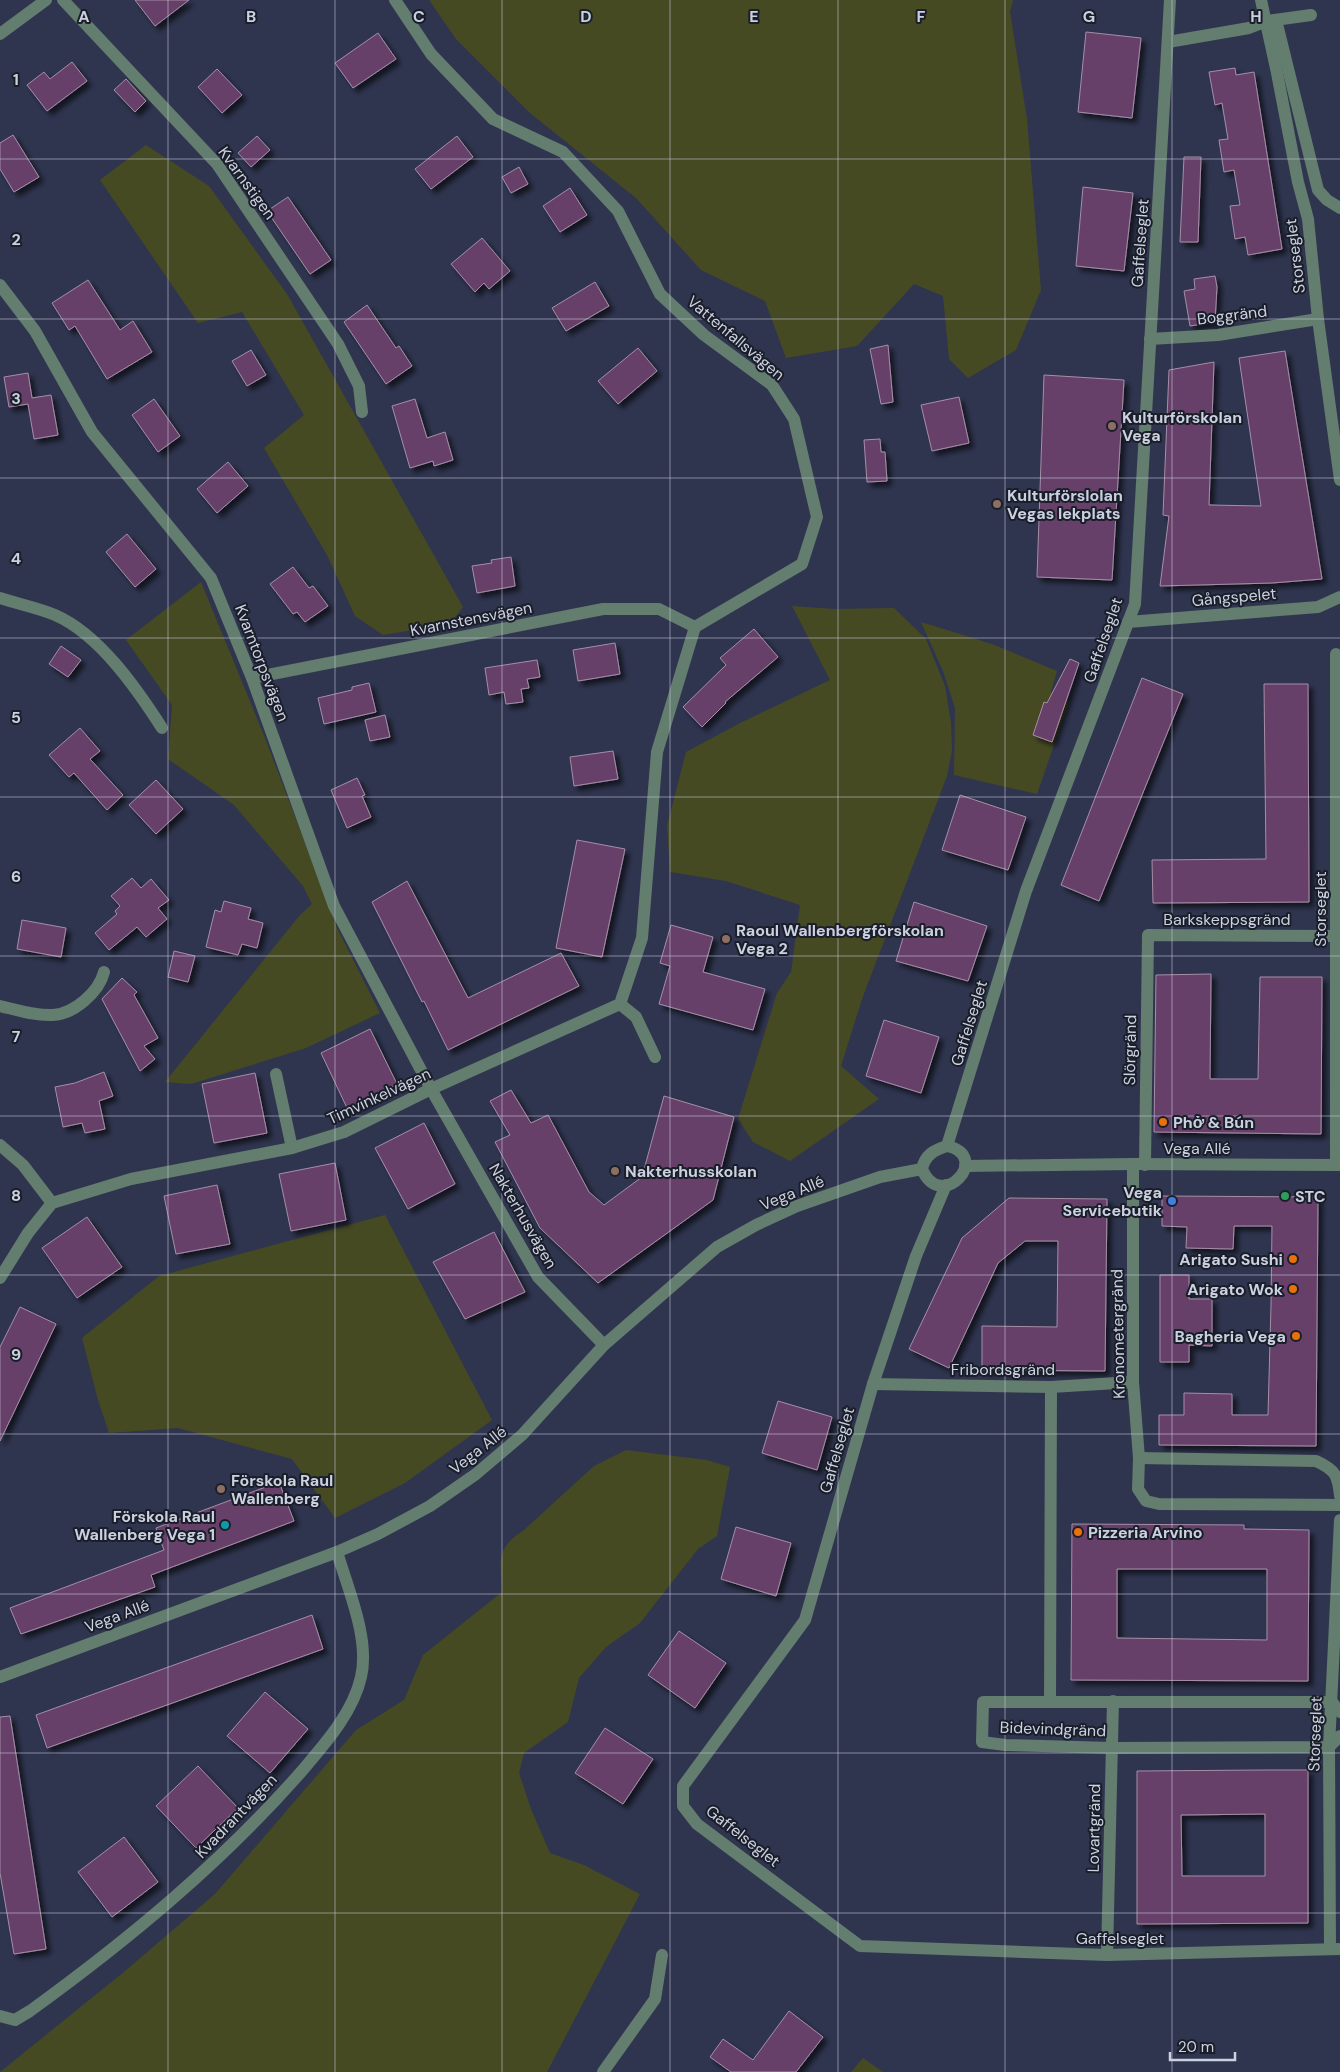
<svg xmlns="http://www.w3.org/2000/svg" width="1340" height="2072" font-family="'DM Sans',sans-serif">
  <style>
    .green { fill: #464a23 }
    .building { fill: #663f69; stroke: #a68ea8; fill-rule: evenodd; filter: url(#shadow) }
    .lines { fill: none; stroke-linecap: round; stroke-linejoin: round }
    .minor { stroke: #637d6f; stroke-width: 12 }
    .grid { fill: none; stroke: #ccd1e2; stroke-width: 1; stroke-opacity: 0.55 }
    .education-dot { fill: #8d6e63; stroke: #1a1e29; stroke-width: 2 }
    .food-dot { fill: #e8710a; stroke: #1a1e29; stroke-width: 2 }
    .leisure-dot { fill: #2e9e5b; stroke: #1a1e29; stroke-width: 2 }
    .shop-dot { fill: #3f7fe0; stroke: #1a1e29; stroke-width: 2 }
    .culture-dot { fill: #0f9aa8; stroke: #1a1e29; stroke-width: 2 }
    .labels { text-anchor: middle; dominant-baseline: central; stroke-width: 4; stroke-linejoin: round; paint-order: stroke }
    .street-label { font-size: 16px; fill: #ccd1e2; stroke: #1a1e29 }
    .poi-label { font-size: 16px; font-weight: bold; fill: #ccd1e2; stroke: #1a1e29; text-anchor: start }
    .grid-label { font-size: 16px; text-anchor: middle; font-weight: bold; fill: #ccd1e2; stroke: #1a1e29; stroke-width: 4; stroke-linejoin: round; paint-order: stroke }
  </style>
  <defs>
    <filter id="shadow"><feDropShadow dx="4.5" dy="4.5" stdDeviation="2.5" flood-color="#0009"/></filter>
  </defs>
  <rect width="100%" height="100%" fill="#2f354f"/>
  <!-- green -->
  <g class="green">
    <path d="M429,0H1013L1010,12L1027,119L1041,290L1016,350L968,378L949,359L943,296L914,284L857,346L786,358L765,301L701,270L636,198L530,113L456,39Z"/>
    <path d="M146,145L209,186L287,294L463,607L450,624L383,635L355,616L327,555L264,448L304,415L242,312L198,323L100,180Z"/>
    <path d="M201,582L265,738L338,930L380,1013L306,1048L191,1084L165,1082L300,915L312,904L303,886L234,805L168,759L172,705L126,640Z"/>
    <path d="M792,606L834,609L894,608L926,639L945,686L951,723L952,751L947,776L862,999L841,1066L879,1099L790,1161L753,1142L738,1119L777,993L791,972L800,905L726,881L670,872L667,826L686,752L742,722L830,680Z"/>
    <path d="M921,622L992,644L1057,671L1051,692L1069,702L1037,794L954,775L955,708L943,671Z"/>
    <path d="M385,1215L492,1420L405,1483L335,1518L292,1459L178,1428L109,1433L98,1400L82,1338L159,1276Z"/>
    <path d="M626,1450L707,1460L730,1467L717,1536L698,1549L640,1623L606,1647L579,1678L568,1722L524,1753L519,1773L531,1809L550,1853L584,1865L640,1894L547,2072H0L125,1971L215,1894L356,1730L404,1700L423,1655L502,1592C501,1562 494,1549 524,1530L594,1466Z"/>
    <path d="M863,2058L883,2072H851Z"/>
  </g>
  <!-- building -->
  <g class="building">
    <path d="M135,0H189L155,26Z"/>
    <path d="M1086,32L1141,38L1132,118L1078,112Z"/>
    <path d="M378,33L396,59L353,88L335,63Z"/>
    <path d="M72,62L87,81L47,111L27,85L44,72L50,79Z"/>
    <path d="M1235,68L1236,75L1254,72L1282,249L1248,255L1245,237L1235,239L1230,206L1240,205L1234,170L1224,172L1219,140L1228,139L1222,103L1215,105L1209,72Z"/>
    <path d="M217,69L242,95L222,113L198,87Z"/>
    <path d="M126,79L146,101L135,112L114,90Z"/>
    <path d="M13,135L39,177L14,192L0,169V143Z"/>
    <path d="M257,136L270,150L251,167L238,153Z"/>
    <path d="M457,136L473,157L431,189L415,169Z"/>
    <path d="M1184,157H1201L1198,242H1180Z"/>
    <path d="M519,167L528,184L511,193L502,177Z"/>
    <path d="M1083,187L1133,193L1124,271L1076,266Z"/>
    <path d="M570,188L587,215L560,232L543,206Z"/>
    <path d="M288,197L331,260L310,274L267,211Z"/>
    <path d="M482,238L510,271L489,289L484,283L475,292L451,264Z"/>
    <path d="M1215,276L1217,287L1215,322L1190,326L1184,291L1195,289L1194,279Z"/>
    <path d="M88,280L120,330L133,321L152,352L107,379L75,326L69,330L52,303Z"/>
    <path d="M595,282L609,306L566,331L552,308Z"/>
    <path d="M367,305L396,348L399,346L412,366L386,384L344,322Z"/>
    <path d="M888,345L893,402L881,404L870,349Z"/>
    <path d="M638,348L657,371L618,404L598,381Z"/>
    <path d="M251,350L266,375L247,386L232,361Z"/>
    <path d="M1285,351L1322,579L1272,583L1160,586L1169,516L1163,515L1169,370L1214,362L1209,505L1261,506L1239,358Z"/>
    <path d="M28,373L32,398L51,395L58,435L34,439L28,404L9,407L4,377Z"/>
    <path d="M1044,375L1124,380L1112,580L1037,577Z"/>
    <path d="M959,397L969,443L932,451L921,405Z"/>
    <path d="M154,399L180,436L158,452L132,415Z"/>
    <path d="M415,399L427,438L445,432L453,460L434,466L433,461L410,468L392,406Z"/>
    <path d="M880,439L881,452H885L887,481L867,482L864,440Z"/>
    <path d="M228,462L248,486L217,513L197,489Z"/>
    <path d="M127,534L156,569L135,587L106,552Z"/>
    <path d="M511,557L515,586L477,593L472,566L492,563L491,560Z"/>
    <path d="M293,567L309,588L313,586L328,606L305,622L297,612L293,614L270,584Z"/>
    <path d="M754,629L778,657L725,702L726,703L702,727L683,707L726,665L720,658Z"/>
    <path d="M615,643L620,674L578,681L573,650Z"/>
    <path d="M61,646L81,660L68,677L49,664Z"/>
    <path d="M1070,659L1079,663L1052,742L1033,735L1044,702L1047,703Z"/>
    <path d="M537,660L540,677L527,679L529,688L521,689L523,702L506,704L504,692L489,695L485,668Z"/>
    <path d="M1142,678L1183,694L1099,901L1061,885Z"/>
    <path d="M369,683L376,712L324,724L318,698L352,690V687Z"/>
    <path d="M1264,684H1308L1309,902L1153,903L1152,860L1266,859Z"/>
    <path d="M385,715L390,737L370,741L365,720Z"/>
    <path d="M80,728L100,751L90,759L123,795L107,810L74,773L69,777L49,755Z"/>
    <path d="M613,751L618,779L574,786L570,757Z"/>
    <path d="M357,778L365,795L362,796L371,817L347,828L331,790Z"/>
    <path d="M156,780L183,809L156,834L129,805Z"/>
    <path d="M960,795L1026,817L1008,870L942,850Z"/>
    <path d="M577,840L625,849L602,957L556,948Z"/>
    <path d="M132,878L141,888L151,879L169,900L158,908L167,919L146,937L137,927L109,950L95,933L117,914L115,911L120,906L111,896Z"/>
    <path d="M407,881L468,998L561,953L579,986L448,1050L424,1001L422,1002L372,902Z"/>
    <path d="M224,901L251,908L248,919L263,923L257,948L242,944L238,955L206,947L215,910L221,912Z"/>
    <path d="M914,902L987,926L968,981L896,961Z"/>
    <path d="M22,920L66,928L61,957L17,949Z"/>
    <path d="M671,925L713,937L703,972L765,989L753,1030L659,1004L670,966L660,963Z"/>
    <path d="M174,951L195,956L188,982L168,977Z"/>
    <path d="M1211,974L1210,1079H1258L1260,977H1322L1321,1134L1154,1132L1156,975Z"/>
    <path d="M122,978L137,992L134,995L158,1038L144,1046L155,1059L140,1071L102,999Z"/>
    <path d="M884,1020L939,1037L921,1093L866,1076Z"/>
    <path d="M370,1029L397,1084L348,1110L321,1053Z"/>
    <path d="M104,1072L113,1096L99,1101L105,1129L85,1133L82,1123L63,1127L55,1087L75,1083Z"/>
    <path d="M255,1073L267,1133L214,1143L202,1084Z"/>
    <path d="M511,1090L531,1123L548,1115L589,1192L604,1205L642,1177L664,1096L734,1117L713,1200L598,1283L540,1228L495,1142L510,1135L490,1101Z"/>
    <path d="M424,1123L455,1184L408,1209L375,1148Z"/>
    <path d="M335,1163L346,1220L291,1231L279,1174Z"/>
    <path d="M217,1185L230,1244L176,1254L164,1196Z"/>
    <path d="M1162,1196L1318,1197L1316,1446L1159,1445V1415H1184V1393L1232,1394V1415H1268L1271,1305L1272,1226H1234L1233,1249L1186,1248L1187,1227L1162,1226Z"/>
    <path d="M1009,1198L1107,1199L1105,1371L982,1370V1326L1057,1327L1058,1241H1025L998,1263L949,1368L909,1349L962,1238Z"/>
    <path d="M87,1217L122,1267L77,1298L42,1248Z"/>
    <path d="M494,1232L525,1292L465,1319L433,1262Z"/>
    <path d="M1160,1275H1189V1299H1212V1346L1189,1345V1362H1160Z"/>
    <path d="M20,1307L56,1324L0,1441V1347Z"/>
    <path d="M778,1401L832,1417L817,1470L762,1453Z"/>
    <path d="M279,1482L294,1521L151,1575L155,1587L21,1634L10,1608L164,1550L156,1528Z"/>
    <path d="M1072,1524L1244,1525V1529L1309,1530L1308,1681L1071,1680ZM1117,1569H1267V1640L1117,1638Z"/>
    <path d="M736,1527L791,1543L776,1596L721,1579Z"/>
    <path d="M312,1615L323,1649L47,1748L36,1715Z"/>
    <path d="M679,1631L726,1663L695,1708L648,1675Z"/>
    <path d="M265,1692L308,1729L270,1773L227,1736Z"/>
    <path d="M10,1716L46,1949L14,1954L0,1873V1717Z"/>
    <path d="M605,1728L653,1759L623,1804L575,1773Z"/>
    <path d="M198,1766L238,1808L196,1848L156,1806Z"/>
    <path d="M1265,1770H1308V1923L1137,1924V1771ZM1265,1814V1876H1182L1181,1815Z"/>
    <path d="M124,1837L158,1882L112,1917L78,1872Z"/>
    <path d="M789,2011L823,2037L796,2072H731L710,2057L723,2039L753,2060Z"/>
  </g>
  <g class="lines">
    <!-- minor -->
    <g class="minor">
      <path d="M63,0L217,164L338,344L359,386L362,412"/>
      <path d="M395,0L431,54L493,119L563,152L618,211L660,294L704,335L772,385L794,419L817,517L802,564L695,627"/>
      <path d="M1261,0L1277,73L1298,182L1308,219L1318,319L1340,480"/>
      <path d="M1276,20L1318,190L1327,200L1340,208"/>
      <path d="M0,34L46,0"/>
      <path d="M1168,42L1249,28L1267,21L1311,15"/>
      <path d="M0,285L35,331L92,432L211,578L252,678L334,906L431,1089L538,1277L604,1345"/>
      <path d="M1150,339L1218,335L1318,319"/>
      <path d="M0,598C18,604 38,608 55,615C99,634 137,689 162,728"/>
      <path d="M1128,622L1318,607L1340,597"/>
      <path d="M1336,654V1165"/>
      <path d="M252,678L603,609H659L695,627"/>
      <path d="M620,1004L636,1017L655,1057"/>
      <path d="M0,1006C17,1010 35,1016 53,1015C74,1014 99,992 104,972"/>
      <path d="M276,1074L292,1148"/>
      <path d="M0,1145L23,1165L52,1203"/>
      <path d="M947,1146L1026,891L1135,604L1170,0"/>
      <path d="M947,1146C993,1156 941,1214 922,1169C925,1155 934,1150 947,1146Z"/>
      <path d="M1133,1164V1382L1139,1458L1138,1489L1146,1501L1159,1504L1340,1505"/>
      <path d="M1145,1165L1148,935L1336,936L1340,938"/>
      <path d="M965,1166L1133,1164L1340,1165"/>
      <path d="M946,1185L916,1256L873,1384L805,1620L683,1786V1806L697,1824L860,1946L1107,1955L1340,1949"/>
      <path d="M0,1278L28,1233L52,1203L131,1179L292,1148L344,1132L431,1089L620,1004L642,938L657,752L695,627"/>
      <path d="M873,1384L1051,1387L1133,1382"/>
      <path d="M1139,1458L1316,1461C1336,1470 1338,1476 1340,1496"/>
      <path d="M0,1677L337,1552L378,1534L430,1506L476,1474L522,1435L604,1345L717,1247L756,1225L797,1206L880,1177L922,1169"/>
      <path d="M1050,1702L1051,1387"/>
      <path d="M1340,1712L1332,1702H983L982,1742L1005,1745L1112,1748L1329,1747L1340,1736"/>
      <path d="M1330,1949L1329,1747L1340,1520"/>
      <path d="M1107,1955L1113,1701"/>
      <path d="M0,2016L15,2020L30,2011C128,1940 221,1863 301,1772C324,1745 353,1713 361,1677C370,1639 348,1589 337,1552"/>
      <path d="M603,2072L655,1999L662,1955"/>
    </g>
  </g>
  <!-- grid -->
  <path class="grid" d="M168,0V2072M335,0V2072M502,0V2072M670,0V2072M838,0V2072M1005,0V2072M1172,0V2072M0,159H1340M0,319H1340M0,478H1340M0,638H1340M0,797H1340M0,956H1340M0,1116H1340M0,1275H1340M0,1434H1340M0,1594H1340M0,1753H1340M0,1913H1340"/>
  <!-- markers -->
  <g class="education-dot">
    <circle cx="1112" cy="426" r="5"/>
    <circle cx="997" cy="504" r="5"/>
    <circle cx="726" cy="939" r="5"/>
    <circle cx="615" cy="1171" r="5"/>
    <circle cx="221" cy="1489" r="5"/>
  </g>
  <g class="food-dot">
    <circle cx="1163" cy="1122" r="5"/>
    <circle cx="1293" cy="1259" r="5"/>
    <circle cx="1293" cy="1289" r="5"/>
    <circle cx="1296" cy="1336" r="5"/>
    <circle cx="1078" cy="1532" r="5"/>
  </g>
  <circle class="leisure-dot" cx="1285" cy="1196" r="5"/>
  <circle class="shop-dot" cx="1172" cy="1201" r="5"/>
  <circle class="culture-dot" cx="225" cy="1525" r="5"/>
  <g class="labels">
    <!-- street labels -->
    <g class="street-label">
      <text transform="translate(247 183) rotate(54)">Kvarnstigen</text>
      <text transform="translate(1140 243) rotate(-86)">Gaffelseglet</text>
      <text transform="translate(1295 256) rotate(-97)">Storseglet</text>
      <text transform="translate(1232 315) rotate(-7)">Boggränd</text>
      <text transform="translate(736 338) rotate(40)">Vattenfallsvägen</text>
      <text transform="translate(1234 597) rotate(-5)">Gångspelet</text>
      <text transform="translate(471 619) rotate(-11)">Kvarnstensvägen</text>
      <text transform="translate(1103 640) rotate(-71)">Gaffelseglet</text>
      <text transform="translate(262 663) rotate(69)">Kvarntorpsvägen</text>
      <text transform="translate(1320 909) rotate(-90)">Storseglet</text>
      <text x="1227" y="919">Barkskeppsgränd</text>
      <text transform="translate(969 1023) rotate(-73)">Gaffelseglet</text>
      <text transform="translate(1130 1050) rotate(-89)">Slörgränd</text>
      <text transform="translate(379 1096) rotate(-25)">Timvinkelvägen</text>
      <text x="1197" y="1148">Vega Allé</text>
      <text transform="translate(792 1193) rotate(-22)">Vega Allé</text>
      <text transform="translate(523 1216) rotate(60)">Nakterhusvägen</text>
      <text transform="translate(1118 1334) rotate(-91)">Kronometergränd</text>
      <text x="1003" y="1369">Fribordsgränd</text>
      <text transform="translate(478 1450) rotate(-38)">Vega Allé</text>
      <text transform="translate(837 1450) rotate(-74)">Gaffelseglet</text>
      <text transform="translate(117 1616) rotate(-20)">Vega Allé</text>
      <text transform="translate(1053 1729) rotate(2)">Bidevindgränd</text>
      <text transform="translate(1315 1734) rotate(-88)">Storseglet</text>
      <text transform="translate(236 1816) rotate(-46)">Kvadrantvägen</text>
      <text transform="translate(1094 1828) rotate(-89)">Lovartgränd</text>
      <text transform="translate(743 1836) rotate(38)">Gaffelseglet</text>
      <text x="1120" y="1938">Gaffelseglet</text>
    </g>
    <!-- poi labels -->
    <g class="poi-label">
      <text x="1122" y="417">Kulturförskolan<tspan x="1122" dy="18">Vega</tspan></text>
      <text x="1007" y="495">Kulturförslolan<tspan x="1007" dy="18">Vegas lekplats</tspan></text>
      <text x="736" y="930">Raoul Wallenbergförskolan<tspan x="736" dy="18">Vega 2</tspan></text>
      <text x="1173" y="1122">Phở &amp; Bún</text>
      <text x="625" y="1171">Nakterhusskolan</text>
      <text x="1162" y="1192" text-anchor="end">Vega<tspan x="1162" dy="18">Servicebutik</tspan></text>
      <text x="1295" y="1196">STC</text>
      <text x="1283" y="1259" text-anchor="end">Arigato Sushi</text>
      <text x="1283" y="1289" text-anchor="end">Arigato Wok</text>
      <text x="1286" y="1336" text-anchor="end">Bagheria Vega</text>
      <text x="231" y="1480">Förskola Raul<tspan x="231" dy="18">Wallenberg</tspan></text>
      <text x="215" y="1516" text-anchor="end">Förskola Raul<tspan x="215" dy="18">Wallenberg Vega 1</tspan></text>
      <text x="1088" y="1532">Pizzeria Arvino</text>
    </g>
  </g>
  <g class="grid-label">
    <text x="84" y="22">A</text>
    <text x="251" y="22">B</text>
    <text x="419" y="22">C</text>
    <text x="586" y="22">D</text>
    <text x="754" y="22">E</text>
    <text x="921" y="22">F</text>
    <text x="1089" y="22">G</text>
    <text x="1256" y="22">H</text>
    <text x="16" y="85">1</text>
    <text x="16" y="245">2</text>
    <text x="16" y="404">3</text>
    <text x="16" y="564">4</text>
    <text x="16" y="723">5</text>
    <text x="16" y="882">6</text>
    <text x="16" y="1042">7</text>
    <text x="16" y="1201">8</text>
    <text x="16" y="1360">9</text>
  </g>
  <!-- scale -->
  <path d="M1170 2052v8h65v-8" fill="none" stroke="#ccd1e2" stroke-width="2.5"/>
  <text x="1178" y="2052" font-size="15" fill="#ccd1e2" stroke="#1a1e29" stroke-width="4" paint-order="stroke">20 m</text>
</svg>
